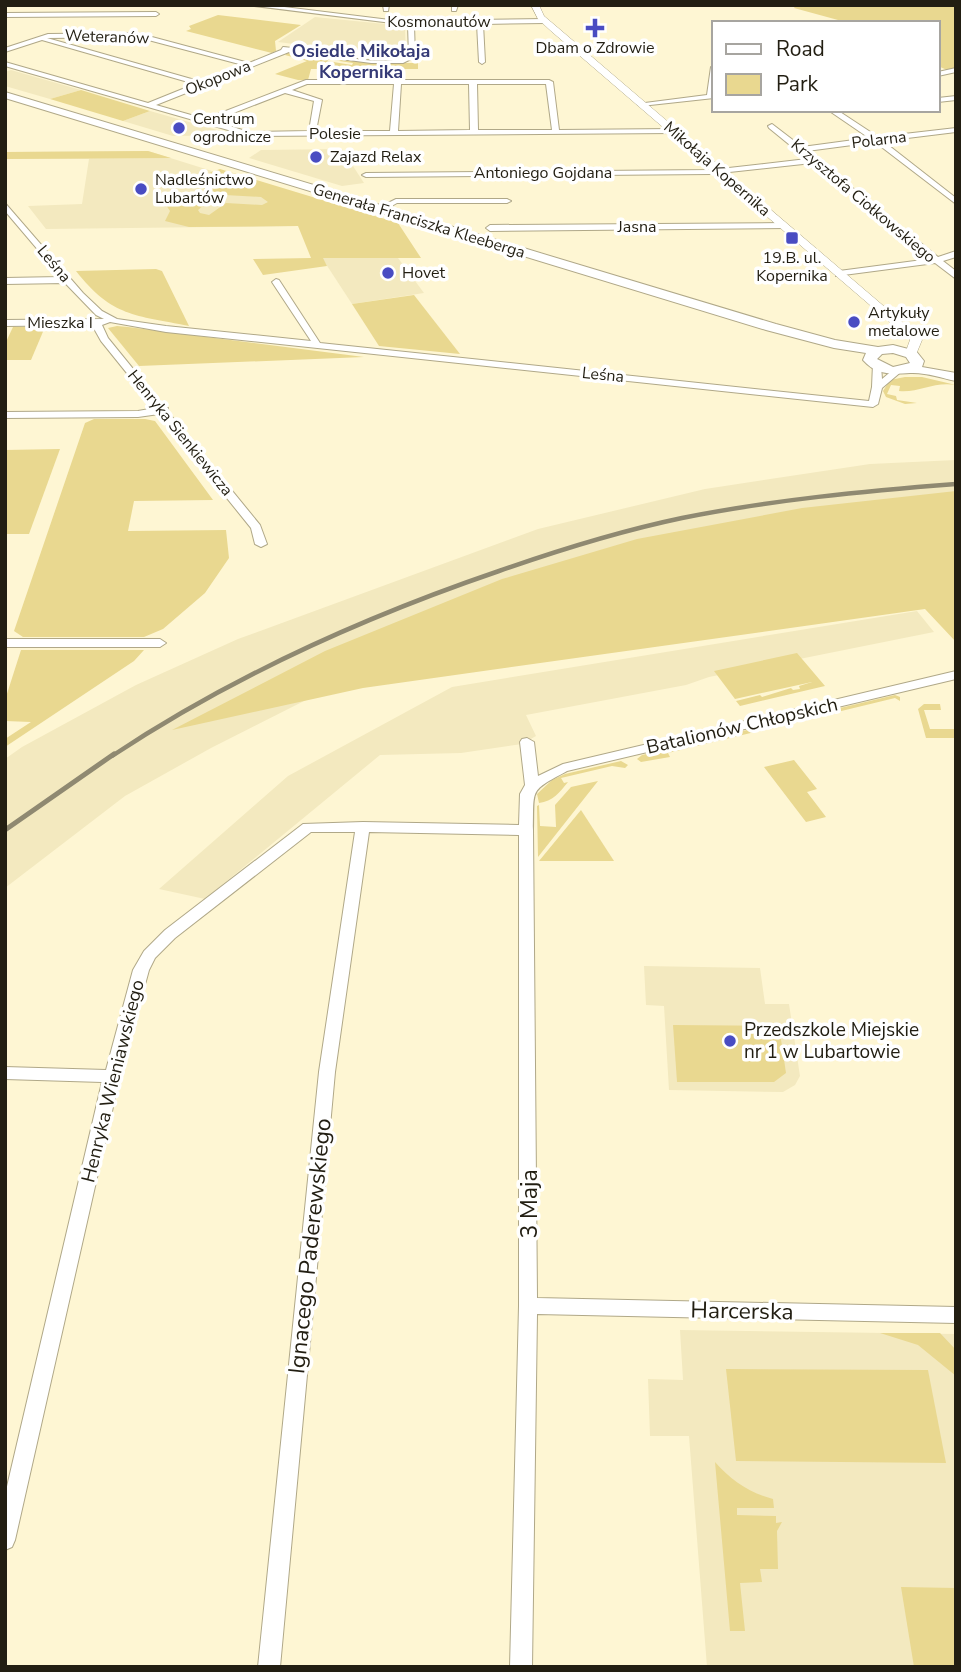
<svg xmlns="http://www.w3.org/2000/svg" width="961" height="1672" font-family="'Nunito Sans',sans-serif">
  <style>
    .built { fill: #f3e9bf }
    .green { fill: #e9d890 }
    .lines { fill: none; stroke-linecap: round; stroke-linejoin: round }
    .minor-casing { stroke: #b0a888; stroke-width: 2 }
    .tertiary-casing { stroke: #b0a888; stroke-width: 1 }
    .secondary-casing { stroke: #b0a888; stroke-width: 2 }
    .minor { fill: #fff; fill-rule: evenodd }
    .tertiary { fill: #fff; fill-rule: evenodd }
    .secondary { fill: #fff; fill-rule: evenodd }
    .rail-far1 { stroke: #8f8971; stroke-width: 4.5 }
    .rail { stroke: #8f8971; stroke-width: 5 }
    .poi-dot { fill: #494cc2; stroke: #fff; stroke-width: 2.5 }
    .labels { text-anchor: middle; dominant-baseline: central; stroke-width: 7; stroke-linejoin: round; paint-order: stroke }
    .far-street-label { font-size: 16px; fill: #221e12; stroke: #fff }
    .far-poi-label { font-size: 16px; fill: #221e12; stroke: #fff; text-anchor: start }
    .far-neighbourhood-label { font-size: 18px; font-weight: bold; fill: #353a76; stroke: #fff }
    .street-label { font-size: 19px; fill: #221e12; stroke: #fff }
    .poi-label { font-size: 19px; fill: #221e12; stroke: #fff; text-anchor: start }
    .near-street-label { font-size: 23px; fill: #221e12; stroke: #fff }
  </style>
  <rect width="100%" height="100%" fill="#fef6d3"/>
  <!-- built -->
  <g class="built">
    <path d="M315,17L405,26L406,58L278,42Z"/>
    <path d="M11,70L81,90L50,99L5,86V72Z"/>
    <path d="M150,111L235,135L173,136L123,121Z"/>
    <path d="M342,149L364,183L342,186L249,158L261,150Z"/>
    <path d="M148,151L305,200L298,226L46,229L28,206L82,204L89,159H5V152Z"/>
    <path d="M322,258H398L424,293L352,304Z"/>
    <path d="M956,460V508L415,645L211,748L125,796L5,888V759L22,747L136,685L238,639L538,529L705,489L870,464Z"/>
    <path d="M917,611L934,632L709,677L686,685L526,715L536,736L522,744L461,753L380,755L205,899L159,889L288,776L452,687Z"/>
    <path d="M644,966L760,968L765,1004H789L800,1076L795,1085L783,1092L669,1090L664,1006L646,1005Z"/>
    <path d="M680,1330L956,1334V1667H707L689,1436H650L648,1379L683,1380Z"/>
  </g>
  <!-- green -->
  <g class="green">
    <path d="M796,5H956V74L938,66V23H849L794,8Z"/>
    <path d="M218,15L301,25L275,41L276,51L272,53L186,31L191,29L189,26Z"/>
    <path d="M289,52L334,56L327,61L352,65L353,63L332,60L336,57L378,63H418V69H356L355,80H331L332,69H311L308,80H298L275,74L307,61L285,55Z"/>
    <path d="M81,90L150,111L123,121L50,99Z"/>
    <path d="M148,151L171,158L5,159V152Z"/>
    <path d="M220,169L398,223L421,258H323L327,266L263,275L253,259L311,258L298,226L189,227L165,221L170,211L166,205L168,199C181,197 193,197 204,205L198,210L200,213L209,215L226,203L262,205L268,202L261,197L225,195L194,186L200,184L215,189L232,181L209,173Z"/>
    <path d="M156,269L162,271L189,326C135,315 112,317 76,271Z"/>
    <path d="M414,295L460,354L379,346L352,304Z"/>
    <path d="M117,326L128,327L364,357L139,366L108,328Z"/>
    <path d="M13,327H45L31,360H5V344Z"/>
    <path d="M905,377H922L956,385C934,381 919,393 899,391L900,386L891,385L887,394L896,396L897,400L917,403L905,404L886,397L883,391L890,380Z"/>
    <path d="M94,419H145L155,421L213,500L134,501L128,531L226,530L229,558L205,593L163,629L144,637H23L14,631L85,423Z"/>
    <path d="M60,449L29,534H5V450Z"/>
    <path d="M956,491V642L925,609L363,688L172,730L325,651L502,579L637,539L802,508Z"/>
    <path d="M21,650H144L134,661L5,747V739L31,722L5,721V700Z"/>
    <path d="M797,653L825,686L740,706L736,701L760,695L762,697L791,688L793,690L800,689L799,686L812,682L735,699L714,671Z"/>
    <path d="M895,695L900,697V701L895,698L668,753L670,757L641,762L637,759L642,755Z"/>
    <path d="M924,704H940L941,710H924L930,729H956V738H926L918,709Z"/>
    <path d="M794,760L817,789L807,792L826,817L806,822L764,767Z"/>
    <path d="M621,761L628,765L625,768L612,766L561,778L564,783L568,782C559,793 553,801 539,803L537,794L552,780L565,774Z"/>
    <path d="M598,781L538,857L537,806L539,805L540,826L556,827L555,805L571,787Z"/>
    <path d="M581,810L614,861H539Z"/>
    <path d="M673,1025L779,1026L786,1073L774,1082H677Z"/>
    <path d="M880,1333H940L956,1350V1376L918,1345Z"/>
    <path d="M726,1369L928,1370L946,1463L736,1461Z"/>
    <path d="M715,1462C731,1480 749,1493 773,1499L774,1508H737V1515L776,1516V1523L782,1522L777,1531L778,1569H760L762,1582L740,1583L745,1631H730Z"/>
    <path d="M901,1587L956,1588V1667H914Z"/>
  </g>
  <g class="lines">
    <defs>
      <g id="minor">
        <path d="M247,5H268L398,21L545,19L548,21L545,23L483,24L485,62L482,64L479,62L477,24L414,25L415,57L403,63H371L289,52L156,105L205,119L306,80H549L553,82L559,130L674,129L678,131L674,133L249,136L5,66V62L148,103L195,84L42,40L5,52V48L48,34L137,33L249,63L281,50L283,47C318,49 375,70 409,56L408,25ZM137,37L243,65L202,82L47,38ZM307,84H394L390,131H316L322,100L292,90ZM401,84H469L470,130L398,131ZM477,84H546L552,130H478ZM285,93L314,101L309,131L249,132L213,121Z"/>
        <path d="M383,5H389L388,11H384Z"/>
        <path d="M452,5H458L456,11H452Z"/>
        <path d="M5,13L156,12L159,14L156,16L5,17Z"/>
        <path d="M714,65V98L641,106L637,104L707,95L711,67Z"/>
        <path d="M956,68V72L938,76V72Z"/>
        <path d="M956,96V100L938,102V98Z"/>
        <path d="M828,110H837L878,137L956,128V132L883,141L956,198V204L875,142L807,151L938,257L956,251V257L943,261L956,271V279L935,263L836,276V272L839,271L930,259L812,163L711,174L366,177L362,175L366,173L711,170L807,159L769,128L768,126L772,124L802,147L869,138Z"/>
        <path d="M396,199H507L511,201L507,203H397L383,211L376,209Z"/>
        <path d="M5,203L83,293L102,311L117,319L166,326L311,341L272,282L276,279L279,280L320,343L869,401L872,387L873,364L881,366L882,379L894,369L902,371L882,388L878,404L873,407L166,332L110,322L102,325L108,338L164,407L168,408V412L260,525L267,544L261,547L255,544L251,528L159,414L138,417L5,418V412L138,411L155,408L101,341L92,325L5,326V320L104,319L96,315L65,283L5,284V278L61,277L5,211Z"/>
        <path d="M783,223L787,226L786,228L490,231L486,228L490,225Z"/>
        <path d="M5,639H160L166,643L160,647H5Z"/>
        <path d="M956,671V679L567,771C529,792 534,787 533,830L537,1298L956,1307V1323L537,1314L532,1667H510L519,1306V835L369,832L335,1072L280,1667H258L319,1072L355,832H311L175,938L155,958L149,970L120,1076L15,1540L12,1547L5,1550V1495L102,1082L5,1079V1067L106,1070L133,970L144,951L165,930L303,824L363,822L519,825L520,794L525,785L520,742L522,739L527,738L534,742L538,776L563,764Z"/>
      </g>
      <path id="tertiary" d="M531,5H539L544,16L557,27L907,326L918,332L922,340L915,357L905,354L910,340L909,336L899,330L551,31L538,19Z"/>
      <path id="secondary" d="M5,92L776,324L835,340L878,347L893,345L916,351L924,361L922,367L956,373V381C942,378 925,372 910,373C892,374 877,376 863,360L866,353L834,348L766,330L5,98ZM893,353L906,357L910,363L893,367L877,359L882,354Z"/>
    </defs>
    <!-- minor casing -->
    <use href="#minor" class="minor-casing"/>
    <!-- tertiary casing -->
    <use href="#tertiary" class="tertiary-casing"/>
    <!-- secondary casing -->
    <use href="#secondary" class="secondary-casing"/>
    <!-- minor -->
    <use href="#minor" class="minor"/>
    <!-- tertiary -->
    <use href="#tertiary" class="tertiary"/>
    <!-- secondary -->
    <use href="#secondary" class="secondary"/>
    <!-- rail-far1 -->
    <path class="rail-far1" d="M112,756C231,677 364,617 499,571C559,550 620,531 682,518C772,500 864,491 956,484"/>
    <!-- rail -->
    <path class="rail" d="M5,830L114,754"/>
  </g>
  <!-- markers -->
  <g class="poi-dot">
    <path d="M591.5 17.5h7v7h7v7h-7v7h-7v-7h-7v-7h7z"/>
    <circle cx="179" cy="128" r="7"/>
    <circle cx="316" cy="157" r="7"/>
    <circle cx="141" cy="189" r="7"/>
    <rect x="785" y="231" width="14" height="14" rx="3.5"/>
    <circle cx="388" cy="273" r="7"/>
    <circle cx="854" cy="322" r="7"/>
    <circle cx="730" cy="1041" r="7"/>
  </g>
  <g class="labels">
    <!-- far-street labels -->
    <g class="far-street-label">
      <text x="439" y="22">Kosmonautów</text>
      <text transform="translate(107 37) rotate(2)">Weteranów</text>
      <text transform="translate(218 78) rotate(-22)">Okopowa</text>
      <text x="335" y="134">Polesie</text>
      <text transform="translate(879 140) rotate(-7)">Polarna</text>
      <text transform="translate(717 169) rotate(41)">Mikołaja Kopernika</text>
      <text x="543" y="173">Antoniego Gojdana</text>
      <text transform="translate(863 201) rotate(40)">Krzysztofa Ciołkowskiego</text>
      <text transform="translate(419 221) rotate(17)">Generała Franciszka Kleeberga</text>
      <text x="637" y="227">Jasna</text>
      <text transform="translate(54 264) rotate(50)">Leśna</text>
      <text x="60" y="323">Mieszka I</text>
      <text transform="translate(603 375) rotate(6)">Leśna</text>
      <text transform="translate(180 433) rotate(51)">Henryka Sienkiewicza</text>
    </g>
    <!-- far-poi labels -->
    <g class="far-poi-label">
      <text x="595" y="48" text-anchor="middle">Dbam o Zdrowie</text>
      <text x="193" y="119">Centrum<tspan x="193" dy="18">ogrodnicze</tspan></text>
      <text x="330" y="157">Zajazd Relax</text>
      <text x="155" y="180">Nadleśnictwo<tspan x="155" dy="18">Lubartów</tspan></text>
      <text x="792" y="258" text-anchor="middle">19.B. ul.<tspan x="792" dy="18">Kopernika</tspan></text>
      <text x="402" y="273">Hovet</text>
      <text x="868" y="313">Artykuły<tspan x="868" dy="18">metalowe</tspan></text>
    </g>
    <!-- far-neighbourhood labels -->
    <g class="far-neighbourhood-label">
      <text x="361" y="51">Osiedle Mikołaja<tspan x="361" dy="21">Kopernika</tspan></text>
    </g>
    <!-- street labels -->
    <g class="street-label">
      <text transform="translate(742 726) rotate(-13)">Batalionów Chłopskich</text>
      <text transform="translate(113 1081) rotate(-76)">Henryka Wieniawskiego</text>
    </g>
    <!-- poi labels -->
    <g class="poi-label">
      <text x="744" y="1030">Przedszkole Miejskie<tspan x="744" dy="22">nr 1 w Lubartowie</tspan></text>
    </g>
    <!-- near-street labels -->
    <g class="near-street-label">
      <text transform="translate(529 1204) rotate(-90)">3 Maja</text>
      <text transform="translate(310 1246) rotate(-84)">Ignacego Paderewskiego</text>
      <text transform="translate(742 1311) rotate(1)">Harcerska</text>
    </g>
  </g>
  <!-- border -->
  <rect width="961" height="1672" fill="none" stroke="#221e12" stroke-width="14"/>
  <!-- legend -->
  <rect x="712" y="21" width="228" height="91" fill="#ffffff" stroke="#a7a5a0" stroke-width="2"/>
  <rect x="726" y="44" width="35" height="10" fill="#ffffff" stroke="#a7a5a0" stroke-width="2"/>
  <text x="776" y="56" font-size="21" fill="#221e12">Road</text>
  <rect x="726" y="74" width="35" height="21" fill="#e9d890" stroke="#a7a5a0" stroke-width="2"/>
  <text x="776" y="91" font-size="21" fill="#221e12">Park</text>
</svg>
